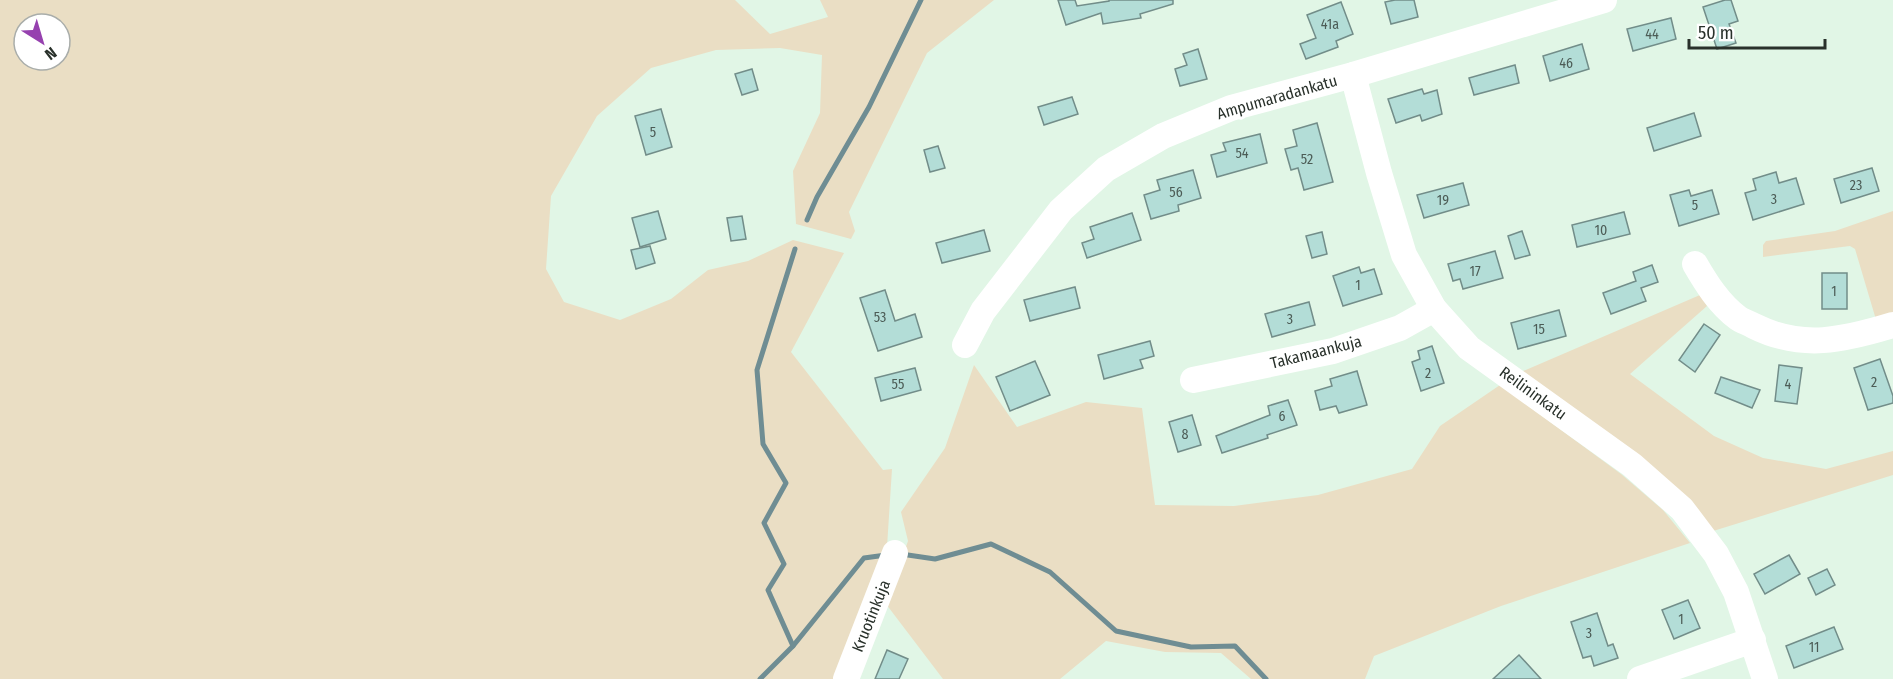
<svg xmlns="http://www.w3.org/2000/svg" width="1893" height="679" font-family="'Fira Sans Condensed',sans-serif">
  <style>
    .green { fill: #eadec4; fill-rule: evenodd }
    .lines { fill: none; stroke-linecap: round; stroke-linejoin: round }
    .stream { stroke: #6f8d93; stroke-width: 5 }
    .building { fill: #b3ddd7; stroke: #728d89; stroke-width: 1.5 }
    .minor { stroke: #fff; stroke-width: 26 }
    .labels { text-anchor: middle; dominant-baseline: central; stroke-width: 6; stroke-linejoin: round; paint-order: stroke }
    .number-label { font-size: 14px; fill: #4c5c56 }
    .street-label { font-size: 16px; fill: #29312b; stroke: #fff }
  </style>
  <rect width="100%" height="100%" fill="#e1f6e6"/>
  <!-- green -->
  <g class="green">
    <path d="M0,0H735L770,34L828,17L820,0H994L927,53L849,212L855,231L851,239L796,224L793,171L820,113L822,55L780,48L716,50L651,68L597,116L551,196L546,269L564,302L620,320L671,299L708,270L748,261L793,240L844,253L791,352L883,470L892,469L887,547L834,679H0ZM24,24H60V60H24Z"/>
    <path d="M1893,211V313L1877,323L1855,249L1850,246L1763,257V245L1766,241L1835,231Z"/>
    <path d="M1700,295L1707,306L1630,374L1714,436L1763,458L1826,469L1893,451V475L1710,532L1521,372Z"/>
    <path d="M974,365L1017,427L1086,402L1142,408L1155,505L1234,506L1318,495L1412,469L1440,426L1500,385L1621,474L1663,510L1690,543L1501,606L1374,656L1365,679H1251L1221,653L1165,652L1106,641L1060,679H943L886,604L908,541L901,512L945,448Z"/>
  </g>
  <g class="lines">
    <!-- stream -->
    <g class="stream">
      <path d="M807,220L817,197L869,107L921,0"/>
      <path d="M901,554L935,559L991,544L1050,572L1116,631L1191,647L1235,646L1266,679"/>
      <path d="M793,646L864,558L886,555"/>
      <path d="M760,679L793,646L768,590L784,564L764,523L786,483L763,444L757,370L795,249"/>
    </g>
  </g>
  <!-- building -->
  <g class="building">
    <path d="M1058,0H1075L1077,6L1109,1V0H1173V4L1140,14L1141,18L1103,24L1101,13L1066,25Z"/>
    <path d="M1395,0H1414L1418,17L1391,24L1385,2Z"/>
    <path d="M1725,0H1731L1738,21L1729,24L1736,43L1717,49L1703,7Z"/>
    <path d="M1341,2L1353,34L1336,41L1338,47L1306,59L1300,44L1316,38L1307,15Z"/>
    <path d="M1671,18L1676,39L1633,51L1627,29Z"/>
    <path d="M1582,44L1589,69L1550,81L1543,56Z"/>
    <path d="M1198,49L1207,79L1180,86L1175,69L1187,65L1183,54Z"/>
    <path d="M1515,65L1519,83L1474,95L1469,78Z"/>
    <path d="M752,69L758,90L742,95L735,74Z"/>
    <path d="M1422,89L1424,94L1437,90L1442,114L1422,121L1420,115L1396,123L1388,99Z"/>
    <path d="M1072,97L1078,114L1044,125L1038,107Z"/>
    <path d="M661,109L672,147L646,155L635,116Z"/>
    <path d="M1694,113L1701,136L1654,151L1647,128Z"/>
    <path d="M1317,123L1333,182L1304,190L1298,168L1291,170L1285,149L1297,146L1293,130Z"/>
    <path d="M1260,134L1267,163L1217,177L1211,155L1226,151L1223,143Z"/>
    <path d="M938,146L945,168L930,172L924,150Z"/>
    <path d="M1872,168L1879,191L1841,203L1834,179Z"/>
    <path d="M1193,170L1201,198L1178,205L1179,211L1151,219L1144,195L1160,190L1157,180Z"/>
    <path d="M1776,172L1779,183L1796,178L1804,204L1753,220L1745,193L1756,190L1753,179Z"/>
    <path d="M1463,183L1469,205L1424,218L1417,195Z"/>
    <path d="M1689,190L1691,196L1712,190L1719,214L1679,226L1670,195Z"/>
    <path d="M658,211L666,239L640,247L632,218Z"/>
    <path d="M1624,212L1630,234L1577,247L1572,225Z"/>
    <path d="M1132,213L1141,240L1087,258L1082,243L1094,239L1090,227Z"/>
    <path d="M742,216L746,239L731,241L727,218Z"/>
    <path d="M984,230L990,251L942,263L936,243Z"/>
    <path d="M1522,231L1530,255L1515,259L1508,236Z"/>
    <path d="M1322,232L1327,254L1312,258L1306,236Z"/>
    <path d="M650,246L655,263L636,269L631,250Z"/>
    <path d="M1495,251L1503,278L1463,289L1460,279L1453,281L1448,264Z"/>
    <path d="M1652,265L1658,282L1641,288L1646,301L1611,314L1603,293L1636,281L1633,272Z"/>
    <path d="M1359,267L1361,273L1374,269L1382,294L1343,306L1333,276Z"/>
    <rect x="1822" y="273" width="25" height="36"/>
    <path d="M1075,287L1080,308L1030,321L1024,300Z"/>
    <path d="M885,290L895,321L915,314L922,337L878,351L860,298Z"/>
    <path d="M1309,302L1315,325L1272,337L1265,314Z"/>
    <path d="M1559,310L1566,336L1518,349L1511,323Z"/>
    <path d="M1704,324L1720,335L1695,372L1679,360Z"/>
    <path d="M1150,341L1154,356L1140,360L1143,368L1104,379L1098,355Z"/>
    <path d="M1432,346L1444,383L1421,391L1412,362L1420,359L1418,351Z"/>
    <path d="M1880,359L1893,396V403L1868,410L1854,368Z"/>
    <path d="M1035,361L1050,395L1010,411L996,377Z"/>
    <path d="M1779,365L1802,368L1797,404L1775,401Z"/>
    <path d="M915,368L921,390L881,401L875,378Z"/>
    <path d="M1357,371L1367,405L1339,413L1336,406L1320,410L1315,391L1332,386L1330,379Z"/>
    <path d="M1721,377L1760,390L1752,408L1715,393Z"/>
    <path d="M1288,400L1297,425L1267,435L1268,438L1222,453L1216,436L1270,415L1268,406Z"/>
    <path d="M1192,415L1201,445L1178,452L1169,422Z"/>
    <path d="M1789,555L1800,574L1765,594L1754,574Z"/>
    <path d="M1827,569L1835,585L1816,595L1808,578Z"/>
    <path d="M1688,600L1700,628L1674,639L1662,610Z"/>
    <path d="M1597,613L1608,646L1613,644L1618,658L1594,666L1591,656L1583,658L1571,622Z"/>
    <path d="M1834,627L1843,649L1794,668L1786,646Z"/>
    <path d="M887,650L908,659L899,679H875Z"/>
    <path d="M1519,655L1541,679H1493Z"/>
  </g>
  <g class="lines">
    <!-- minor -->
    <g class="minor">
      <path d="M1353,75L1379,173L1404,255L1434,309L1469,348L1632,465L1682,509L1716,554L1736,592L1765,679"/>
      <path d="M1695,264C1706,283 1719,304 1738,318C1742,321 1749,323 1754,326C1802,350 1844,340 1893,325"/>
      <path d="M965,345L983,311L1061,210L1106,169L1163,136L1231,108L1353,75L1604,0"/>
      <path d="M1193,380L1333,351L1400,328L1434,309"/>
      <path d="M846,679L895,553"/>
      <path d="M1640,679L1753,640"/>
    </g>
  </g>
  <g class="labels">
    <!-- number labels -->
    <g class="number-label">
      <text x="1330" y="24">41a</text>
      <text x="1652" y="34">44</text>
      <text x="1566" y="63">46</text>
      <text x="653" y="132">5</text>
      <text x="1242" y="153">54</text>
      <text x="1307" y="159">52</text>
      <text x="1856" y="185">23</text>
      <text x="1176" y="192">56</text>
      <text x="1774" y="199">3</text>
      <text x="1443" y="200">19</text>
      <text x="1695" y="205">5</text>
      <text x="1601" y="230">10</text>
      <text x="1475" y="271">17</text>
      <text x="1358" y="285">1</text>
      <text x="1834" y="291">1</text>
      <text x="880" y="317">53</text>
      <text x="1290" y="319">3</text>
      <text x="1539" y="329">15</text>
      <text x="1428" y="373">2</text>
      <text x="1874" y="382">2</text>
      <text x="898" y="384">55</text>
      <text x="1788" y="384">4</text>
      <text x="1282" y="416">6</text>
      <text x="1185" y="434">8</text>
      <text x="1681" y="619">1</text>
      <text x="1589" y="633">3</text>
      <text x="1814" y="647">11</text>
    </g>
    <!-- street labels -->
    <g class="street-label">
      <text transform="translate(1277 97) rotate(-16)">Ampumaradankatu</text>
      <text transform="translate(1316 352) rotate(-14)">Takamaankuja</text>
      <text transform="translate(1533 393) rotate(36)">Reilininkatu</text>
      <text transform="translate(871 616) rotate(-68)">Kruotinkuja</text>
    </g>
  </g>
  <!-- north arrow -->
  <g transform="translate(42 42) rotate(143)"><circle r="28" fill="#ffffff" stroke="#a9adaa" stroke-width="1.5"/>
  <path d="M0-4.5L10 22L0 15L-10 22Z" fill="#9641af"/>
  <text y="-9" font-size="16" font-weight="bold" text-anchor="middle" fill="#29312b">N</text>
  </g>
  <!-- scale -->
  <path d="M1689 39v9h136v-9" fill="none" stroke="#29312b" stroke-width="3"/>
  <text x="1698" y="39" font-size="18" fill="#29312b" stroke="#ffffff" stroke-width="4.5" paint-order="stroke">50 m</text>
</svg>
